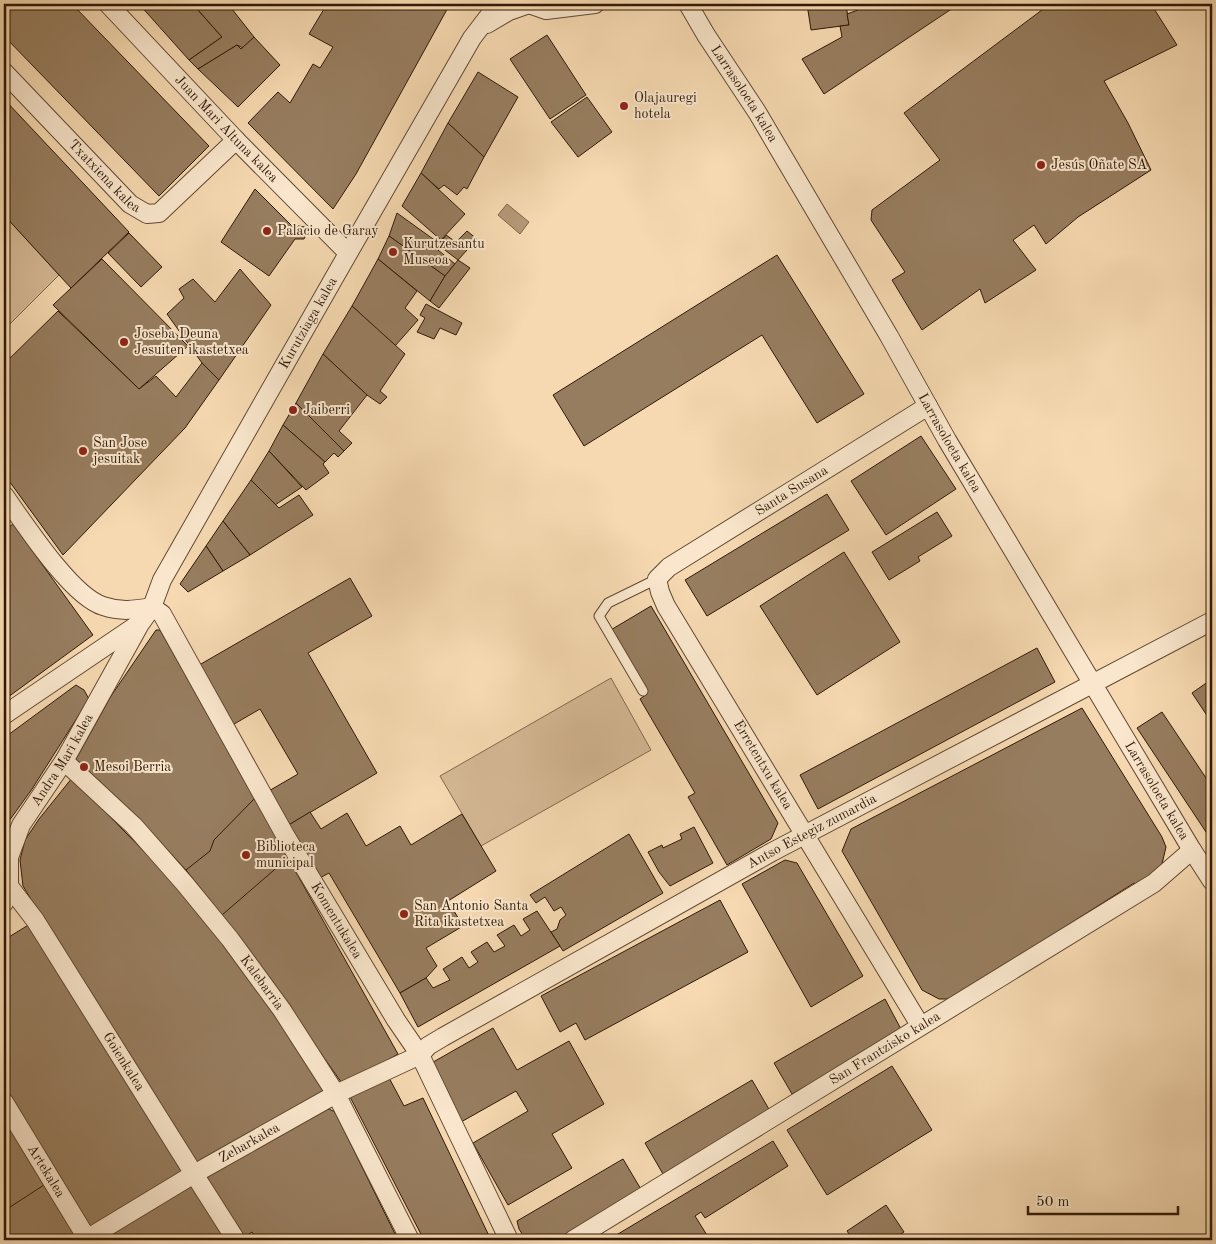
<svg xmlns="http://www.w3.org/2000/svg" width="1216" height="1244" font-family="'Old Standard TT',serif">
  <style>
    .green { fill: #d4b894; stroke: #82684e }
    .water { fill: #b39877; stroke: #7f654a }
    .building { fill: #977d5f; stroke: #301907 }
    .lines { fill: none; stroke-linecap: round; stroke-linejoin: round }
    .lane-casing { stroke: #624932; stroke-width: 11 }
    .street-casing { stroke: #624932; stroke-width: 20 }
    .lane { stroke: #f9e6cc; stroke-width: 9 }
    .street { stroke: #f9e6cc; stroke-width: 18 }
    .poi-dot { fill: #8f2418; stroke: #f9e6cc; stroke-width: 2 }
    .labels { text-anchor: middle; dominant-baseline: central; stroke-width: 4; stroke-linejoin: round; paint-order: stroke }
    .street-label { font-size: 14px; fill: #301907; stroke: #f9e6cc }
    .poi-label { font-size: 14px; fill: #301907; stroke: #f9e6cc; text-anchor: start }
  </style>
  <rect width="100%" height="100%" fill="#f6d9b1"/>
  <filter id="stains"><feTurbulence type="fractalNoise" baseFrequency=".004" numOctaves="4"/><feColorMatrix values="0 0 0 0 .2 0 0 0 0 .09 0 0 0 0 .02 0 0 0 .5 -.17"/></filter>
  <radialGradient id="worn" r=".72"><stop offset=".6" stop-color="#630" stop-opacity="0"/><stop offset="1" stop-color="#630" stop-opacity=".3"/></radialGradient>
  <!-- green -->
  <g class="green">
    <path d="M4,215L59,275L4,330Z"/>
    <path d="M611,678L651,750L481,846L440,776Z"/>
  </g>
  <!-- water -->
  <path class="water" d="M507,204L529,222L520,234L498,215Z"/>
  <!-- building -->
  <g class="building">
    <path d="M4,4H72L209,146L159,196L4,36Z"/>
    <path d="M139,4H208L198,10L222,37L189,60Z"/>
    <path d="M208,4H228L254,37L243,48L237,45L198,69L189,60L222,37L198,10Z"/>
    <path d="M327,4H348L354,7L356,4H450L356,174L333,209L248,123L278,92L290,103L313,64L320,68L333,47L309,34Z"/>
    <path d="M807,4H846L849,25L811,30Z"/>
    <path d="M858,4H959L824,94L802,59L842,37L840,26L849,25L847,14L858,10Z"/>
    <path d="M1050,4H1151L1177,45L1104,81L1128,123L1151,170L1078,217L1046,244L1034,225L1013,240L1036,270L985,303L980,289L922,330L892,280L905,272L871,220L872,210L940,160L904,113Z"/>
    <path d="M547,35L586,95L550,119L510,59Z"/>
    <path d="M254,37L280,65L238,107L198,69L237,45L241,49Z"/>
    <path d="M478,72L518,97L484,157L448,123Z"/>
    <path d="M587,97L612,132L578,157L551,122Z"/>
    <path d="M4,99L129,232L71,288L4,215Z"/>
    <path d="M448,123L484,157L467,189L464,187L457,195L444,185L439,189L421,173Z"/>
    <path d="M421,173L465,214L441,240L402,206Z"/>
    <path d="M255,189L295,229L298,226L305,227L307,233L304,239H295L269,276L221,242Z"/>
    <path d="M397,213L440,244L441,247L438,250L455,264L445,276L389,236Z"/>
    <path d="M467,231L477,239L458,260L441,247L440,244L446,235L456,242Z"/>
    <path d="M129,233L162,267L141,287L108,253Z"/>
    <path d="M389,236L445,276L430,301L378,259Z"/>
    <path d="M777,255L864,394L817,423L762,335L584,446L553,395Z"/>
    <path d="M102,259L188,346L139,389L53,305Z"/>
    <path d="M378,259L417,291L405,308L418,320L395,346L352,306Z"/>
    <path d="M458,260L470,268L439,308L430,301L445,276Z"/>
    <path d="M240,269L271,305L219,380L202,363L167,314L184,298L179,289L193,279L215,302Z"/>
    <path d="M426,304L462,323L456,335L440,328L434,339L417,332L425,318L420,315Z"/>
    <path d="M352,306L405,354L380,391L387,397L380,404L367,395L323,354Z"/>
    <path d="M58,311L139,389L156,376L176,397L202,363L219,380L185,428L63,555L4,474V364Z"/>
    <path d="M323,354L367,395L339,431L352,443L344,451L296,403Z"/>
    <path d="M296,403L344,451L338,457L334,453L325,462L283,425Z"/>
    <path d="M283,425L325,462L323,464L329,473L306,490L269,451Z"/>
    <path d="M921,436L956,489L886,535L851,481Z"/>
    <path d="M269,451L302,487L275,505L251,480Z"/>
    <path d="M251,480L279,508L299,495L313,515L250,555L223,521Z"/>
    <path d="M827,494L849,530L707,616L685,580Z"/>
    <path d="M937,512L952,536L918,557L920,561L889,580L872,552Z"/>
    <path d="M223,521L250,555L223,571L206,546Z"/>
    <path d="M13,524L93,635L4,700V531Z"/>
    <path d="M206,546L223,571L188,592L180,584Z"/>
    <path d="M844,552L900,642L817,695L760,606Z"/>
    <path d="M350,578L372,616L308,653L377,773L287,826L267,792L298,774L260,709L229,727L194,668Z"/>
    <path d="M651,606L778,823L771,839L727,865L688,797L695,793L640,699L647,694L609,631Z"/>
    <path d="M156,630H160L398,1054L344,1086L317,1048L273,982L186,870L139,819L76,759L111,696Z"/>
    <path d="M1037,648L1055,682L818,809L800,775Z"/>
    <path d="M1212,679V723L1192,693Z"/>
    <path d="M76,685L84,690L89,699L32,789L4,828V738Z"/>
    <path d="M1082,708L1162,837L1166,847L1162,864L1157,874L1138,886L1134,883L959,994L948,999H939L922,990L842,851L851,829Z"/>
    <path d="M1162,712L1212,787V841L1137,728Z"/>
    <path d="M72,778L180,888L227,947L292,1038L327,1092L197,1168L86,991L23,886L20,860L25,840L39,819Z"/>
    <path d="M255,798L288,858L222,915L186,870L210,851L214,840Z"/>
    <path d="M310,812L321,829L347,813L366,846L400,826L411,845L462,814L496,871L448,901L463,926L426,948L437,966L426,978L400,993L329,873L318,879L287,826Z"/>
    <path d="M694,827L713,863L670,886L659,872L648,852L662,845L663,848L682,839L680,834Z"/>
    <path d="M629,834L663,893L563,951L551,932L557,929L560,920L566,915L561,907L554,911L545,897L536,903L530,895Z"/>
    <path d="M785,860L797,863L863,976L811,1007L742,884Z"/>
    <path d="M720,900L748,952L585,1040L576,1023L560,1032L541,996Z"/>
    <path d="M537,911L560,946L418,1027L400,993L426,978L433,988L450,980L443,969L462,957L469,968L478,962L471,952L487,942L494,952L505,946L497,935L514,925L521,936L530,930L523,919Z"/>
    <path d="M30,924L184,1171L89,1228L4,1086V940Z"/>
    <path d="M885,999L902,1031L792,1094L774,1063Z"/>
    <path d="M493,1028L517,1070L569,1041L604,1104L552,1134L572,1168L508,1205L473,1143L528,1111L516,1091L461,1122L428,1065Z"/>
    <path d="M892,1066L932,1130L827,1195L787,1130Z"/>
    <path d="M387,1074L404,1106L423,1098L491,1240H424L349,1095Z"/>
    <path d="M752,1080L770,1111L663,1174L645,1143Z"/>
    <path d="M324,1109H329L335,1112L398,1240H257L252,1232L243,1238L204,1176Z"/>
    <path d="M4,1114L78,1235L70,1240H4Z"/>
    <path d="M773,1141L788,1166L705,1218L701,1212L695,1216L710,1240H608Z"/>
    <path d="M623,1159L642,1191L557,1240H526L519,1229L517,1221Z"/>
    <path d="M47,1183L78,1235L70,1240H4V1211Z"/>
    <path d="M193,1185L228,1240H101L100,1239Z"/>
    <path d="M886,1205L904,1232L891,1240H853L847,1231Z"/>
  </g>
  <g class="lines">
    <defs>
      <path id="lane" d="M643,691L599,616L608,603L657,579"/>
      <g id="street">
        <path id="s1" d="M108,4L236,140L348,253"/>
        <path d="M529,4L546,10L595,4"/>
        <path id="s2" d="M688,4L706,35L757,112L889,336L947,440L1192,850L1212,881"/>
        <path d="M487,24L509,11L529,4"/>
        <path id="s3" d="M4,72L130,204L147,214L159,213L236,140"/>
        <path id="s4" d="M4,495C24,523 71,596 103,606C121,612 134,610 152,607L162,614L285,835L396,1020L420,1055L509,1240"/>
        <path d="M4,715L137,625"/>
        <path id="s5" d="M64,761L134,826L185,884L230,939L282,1010L336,1094L410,1240"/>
        <path id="s6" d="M9,886L35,920L194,1174L236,1240"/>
        <path id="s7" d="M4,903L9,886V857L21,825L64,761L140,624L152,607L162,580L334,278L472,38L498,4"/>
        <path id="s8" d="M920,1025L666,606L660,592L657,579L669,567L928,406"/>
        <path id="s9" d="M4,1102L88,1240"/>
        <path id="s10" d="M85,1240L194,1174L336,1094L420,1055L428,1046L443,1037L772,852L1212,621"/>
        <path id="s11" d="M573,1240L1154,883L1192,850"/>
      </g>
    </defs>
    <!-- lane casing -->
    <use href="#lane" class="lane-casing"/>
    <!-- street casing -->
    <use href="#street" class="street-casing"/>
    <!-- lane -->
    <use href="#lane" class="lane"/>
    <!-- street -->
    <use href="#street" class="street"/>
  </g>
  <!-- markers -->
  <g class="poi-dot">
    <circle cx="624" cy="106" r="5"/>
    <circle cx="1041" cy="165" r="5"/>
    <circle cx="267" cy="231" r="5"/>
    <circle cx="393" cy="252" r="5"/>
    <circle cx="124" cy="342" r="5"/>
    <circle cx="293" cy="410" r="5"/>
    <circle cx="83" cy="451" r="5"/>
    <circle cx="84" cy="767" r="5"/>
    <circle cx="246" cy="855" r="5"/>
    <circle cx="404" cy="914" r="5"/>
  </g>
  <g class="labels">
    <!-- street labels -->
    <g class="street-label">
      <text stroke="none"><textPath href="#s2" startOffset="106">Larrasoloeta kalea</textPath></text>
      <text stroke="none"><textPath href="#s1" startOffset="172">Juan Mari Altuna kalea</textPath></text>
      <text stroke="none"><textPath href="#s3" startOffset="145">Txatxiena kalea</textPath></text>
      <text stroke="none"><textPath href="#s7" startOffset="660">Kurutziaga kalea</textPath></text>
      <text stroke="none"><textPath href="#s2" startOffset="511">Larrasoloeta kalea</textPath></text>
      <text stroke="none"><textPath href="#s8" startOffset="680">Santa Susana</textPath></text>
      <text stroke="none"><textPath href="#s7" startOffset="158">Andra Mari kalea</textPath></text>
      <text transform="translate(763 765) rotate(59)">Erretentxu kalea</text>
      <text stroke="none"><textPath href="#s2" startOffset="916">Larrasoloeta kalea</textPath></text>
      <text stroke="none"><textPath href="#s10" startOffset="835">Antso Estegiz zumardia</textPath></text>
      <text stroke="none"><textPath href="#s4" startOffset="565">Komentukalea</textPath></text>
      <text stroke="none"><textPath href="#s5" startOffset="298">Kalebarria</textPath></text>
      <text stroke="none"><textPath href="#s11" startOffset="366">San Frantzisko kalea</textPath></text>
      <text stroke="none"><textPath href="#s6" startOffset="210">Goienkalea</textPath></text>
      <text stroke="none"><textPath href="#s10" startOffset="191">Zeharkalea</textPath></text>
      <text stroke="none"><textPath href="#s9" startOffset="81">Artekalea</textPath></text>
    </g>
    <!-- poi labels -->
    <g class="poi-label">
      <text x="634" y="98">Olajauregi<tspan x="634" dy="16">hotela</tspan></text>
      <text x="1051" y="165">Jesús Oñate SA</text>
      <text x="277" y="231">Palacio de Garay</text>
      <text x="403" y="244">Kurutzesantu<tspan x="403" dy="16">Museoa</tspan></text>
      <text x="134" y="334">Joseba Deuna<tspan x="134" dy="16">Jesuiten ikastetxea</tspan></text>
      <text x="303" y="410">Jaiberri</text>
      <text x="93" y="443">San Jose<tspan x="93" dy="16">jesuitak</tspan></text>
      <text x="94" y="767">Mesoi Berria</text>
      <text x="256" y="847">Biblioteca<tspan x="256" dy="16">municipal</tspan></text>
      <text x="414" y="906">San Antonio Santa<tspan x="414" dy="16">Rita ikastetxea</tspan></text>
    </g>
  </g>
  <!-- margin -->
  <rect width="1216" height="1244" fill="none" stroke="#f6d9b1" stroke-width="20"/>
  <rect x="5" y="5" width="1206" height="1234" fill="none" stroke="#301907" stroke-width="2.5"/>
  <rect x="10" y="10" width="1196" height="1224" fill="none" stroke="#301907"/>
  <!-- scale -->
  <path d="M1028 1206v8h150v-8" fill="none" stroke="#301907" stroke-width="2.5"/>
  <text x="1036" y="1206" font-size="15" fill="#301907" stroke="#f9e6cc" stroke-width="4" paint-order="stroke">50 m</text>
  <rect width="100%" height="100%" filter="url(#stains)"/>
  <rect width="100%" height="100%" fill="url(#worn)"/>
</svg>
